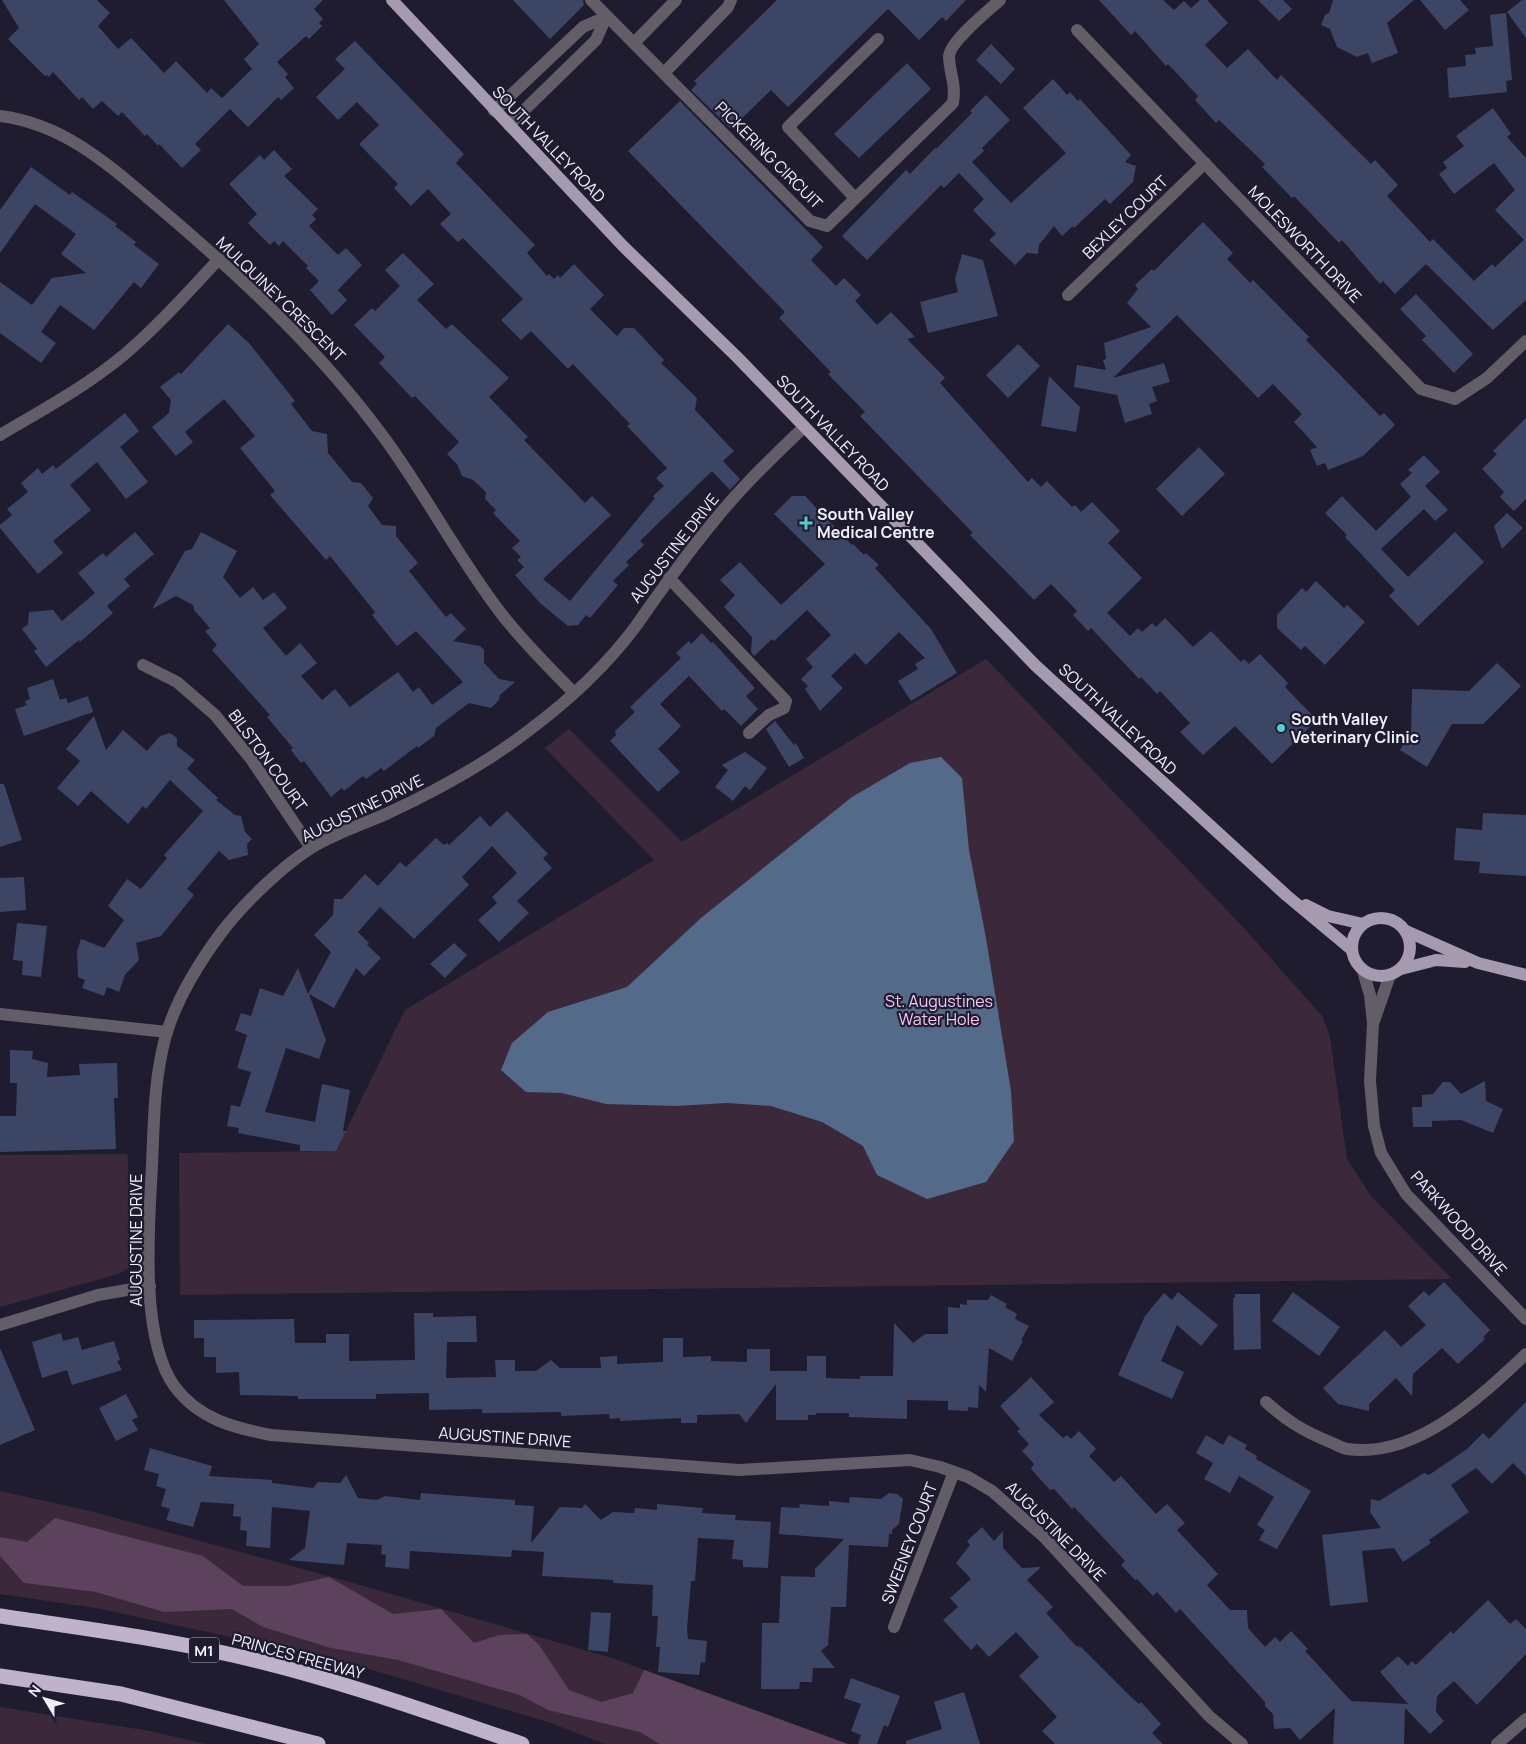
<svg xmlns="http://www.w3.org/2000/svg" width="1526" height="1744" font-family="Manrope,sans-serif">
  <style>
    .green { fill: #3b293b }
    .forest { fill: #5d425d }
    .water { fill: #536b88 }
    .building { fill: #3c4564 }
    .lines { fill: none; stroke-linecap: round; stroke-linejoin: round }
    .minor { stroke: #625d67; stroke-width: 12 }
    .major { stroke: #a59aaf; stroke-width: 12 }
    .highway { stroke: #bfb3cb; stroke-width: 15 }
    .poi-dot { fill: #52cdcf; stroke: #1f1c30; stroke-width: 2 }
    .labels { text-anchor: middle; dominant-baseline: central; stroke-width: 4.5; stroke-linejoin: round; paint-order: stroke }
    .shield { fill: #1f1c30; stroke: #b2b0c0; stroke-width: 1 }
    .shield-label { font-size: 15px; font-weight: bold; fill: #f1f0fe }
    .street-label { font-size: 16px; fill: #f1f0fe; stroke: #1f1c30 }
    .poi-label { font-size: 16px; font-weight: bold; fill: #f1f0fe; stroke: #1f1c30; text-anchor: start }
    .park-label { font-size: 16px; fill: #f8c7f7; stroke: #1f1c30 }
  </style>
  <rect width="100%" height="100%" fill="#1f1c30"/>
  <!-- green -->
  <g class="green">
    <path d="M986,659L1243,927L1322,1016L1330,1037L1347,1159L1371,1196L1452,1279L180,1295L179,1153L336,1151L405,1010L654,860L545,748L569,729L682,842Z"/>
    <path d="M126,1154L128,1156L129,1268L118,1274L0,1307V1155Z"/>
    <path d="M0,1491L94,1512L350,1582L615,1659L848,1744H605L548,1722L342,1661L96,1608L0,1594Z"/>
    <path d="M0,1707L150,1731L206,1744H0Z"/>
  </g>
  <!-- forest -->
  <path class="forest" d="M55,1518L203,1556L243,1586H288L329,1577L393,1614L441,1609L474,1643L499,1635L527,1634L539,1645L569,1690L601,1702L633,1693L644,1670L848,1744H660L640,1732L548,1710L520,1695L398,1660L331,1648L263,1627L232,1609L164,1612L96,1592L24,1583L0,1556V1537L27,1542Z"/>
  <!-- water -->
  <path class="water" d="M941,757L962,778L969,850L986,938L1011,1091L1014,1141L986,1182L927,1199L877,1175L863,1146L822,1122L771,1106L727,1103L676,1106L606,1104L562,1093L526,1092L501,1070L512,1043L548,1012L627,987L701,918L852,797L910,763Z"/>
  <!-- building -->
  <g class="building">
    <path d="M2,0H97L110,13L98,26L118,49L131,38L164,73L176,61L207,93L211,88L222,98L252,69L244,59L259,44L224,0H323L314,9L323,19L319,23L322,26L309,39L306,36L277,62L288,74L285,77L294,88L281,100L278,97L248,127L230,109L195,144L201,150L182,168L159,144L158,146L147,134L145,136L122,112L118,116L102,101L93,109L82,97L79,100L53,72L49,77L47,75L45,76L8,39L19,28Z"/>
    <path d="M513,0H583L584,5L550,39Z"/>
    <path d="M777,0H966L946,21L942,17L919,40L888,9L788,107L771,90L731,129L691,90L697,84L694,81Z"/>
    <path d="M1099,0H1163L1174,10L1184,1L1191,8L1200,0H1207L1228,23L1205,45L1227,68L1248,49L1277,80L1281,75L1371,164L1375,160L1398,185L1387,196L1430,242L1433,239L1474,281L1492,264L1495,267L1524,240L1495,210L1515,190L1494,163L1454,194L1439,174L1447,168L1443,162L1464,146L1456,136L1493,108L1511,134L1507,137L1526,158V300L1493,330L1426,264L1395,294L1383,281L1380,284L1342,240L1339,243L1294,196L1292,198L1262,167L1265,164L1219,120L1216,123L1195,100L1198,96L1168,64L1166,66L1135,31L1131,35Z"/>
    <path d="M1258,0H1283L1292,9L1279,21Z"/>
    <path d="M1333,0H1414L1387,23L1398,53L1372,63L1368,53L1357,57L1337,47L1330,29L1321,25L1325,15L1329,13Z"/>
    <path d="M1420,0H1460L1469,10L1445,30Z"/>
    <path d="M1522,0H1526V38L1507,12Z"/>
    <path d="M1506,13L1512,80L1506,81L1507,92L1449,98L1447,68L1466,66L1465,55L1476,54L1475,48L1493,46L1490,15Z"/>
    <path d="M355,41L464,154L456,163L535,245L527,253L547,276L549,274L554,279L558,275L560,278L574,264L604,295L590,309L617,336L624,328H634L664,360L661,363L697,398L695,410L734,451L723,461L740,479L730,490L712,471L640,541L644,545L626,562L629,565L613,581L618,585L590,618L586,615L578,625L568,626L540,603L515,575L524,567L517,560L521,557L512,548L520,541L493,513L496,510L485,499L486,492L473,480L462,476L457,464L447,454L459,442L415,396L412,398L379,363L385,357L354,325L372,308L375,311L400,286L385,270L403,253L434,284L417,300L446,329L452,324L509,378L489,397L528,437L524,440L585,503L592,496L611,515L543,579L570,601L655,498L653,496L664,486L656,478L667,468L627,426L630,424L573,364L568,369L531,331L521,340L501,320L523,299L463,238L458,242L440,224L451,214L428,189L411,206L394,188L398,184L359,144L379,125L357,102L338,120L316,97L345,69L335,59Z"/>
    <path d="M991,44L1015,69L1001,84L976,60Z"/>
    <path d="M907,63L931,89L859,158L834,134Z"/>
    <path d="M1053,79L1067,95L1070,92L1078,101L1080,99L1131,155L1125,162L1136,166L1133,182L1110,204L1105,199L1074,228L1073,226L1062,236L1054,226L1039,245L1038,254L1027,253L1015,265L989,240L996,234L973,210L984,199L959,173L944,188L941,185L867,260L842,236L906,170L910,174L935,148L936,149L972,113L970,111L986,95L1010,120L982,148L984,151L972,162L1011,203L1066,153L1023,108Z"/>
    <path d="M680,101L823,247L811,260L836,286L844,278L861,295L855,301L877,325L891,312L915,337L907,339L945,378L940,383L1028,482L1032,478L1041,487L1047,481L1072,507L1075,505L1081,512L1092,502L1120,531L1108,543L1142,578L1107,613L1130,636L1138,628L1142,632L1152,623L1156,627L1165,618L1193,647L1211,631L1241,662L1244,659L1249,664L1260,654L1288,683L1285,687L1317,720L1272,764L1235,726L1203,755L1180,732L1190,723L1160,691L1157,694L1141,677L1139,679L1091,628L1088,631L1073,615L1077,611L1051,584L1034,600L970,535L973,533L860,416L865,412L828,374L831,372L779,318L785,312L628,151Z"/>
    <path d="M274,150L292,169L284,176L318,209L312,215L316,219L309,226L338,255L346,248L362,265L338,290L347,300L332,315L310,290L319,281L306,268L308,266L283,241L279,246L274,241L270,245L248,223L257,214L229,184L260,155L264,160Z"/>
    <path d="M31,167L70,195L72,192L117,224L115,226L136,242L134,245L159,264L141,288L134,282L94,330L60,305L41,332L56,343L41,363L0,333V282L32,305L52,278L86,273L61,254L76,234L35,204L0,253V210Z"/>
    <path d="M1203,222L1233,253L1227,259L1250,283L1253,280L1309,337L1306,340L1380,416L1384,413L1395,425L1363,456L1328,470L1325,463L1317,466L1310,450L1317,447L1294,422L1302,414L1273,384L1258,398L1177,315L1113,378L1164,363L1170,382L1152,387L1157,401L1149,404L1152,414L1125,423L1117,395L1074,387L1077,365L1106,370L1103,360L1106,359L1104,343L1151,327L1127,303L1138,289L1135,285L1152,269L1154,271Z"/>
    <path d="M962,254L983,260L998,316L928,333L920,302L958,292L955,279Z"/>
    <path d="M1416,294L1473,354L1454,373L1422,340L1426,336L1400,309Z"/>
    <path d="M228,324L249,343L287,391L295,401L291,404L312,431L327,434L328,453L352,482L361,483L373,498L368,506L382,525L396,526V536L418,563L409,571L446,617L451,613L466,629L453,641L480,646L484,650V663L499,679L515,682L500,695L499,700L491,708L469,703L436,728L434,736L418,748L417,746L384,771L381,768L366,779L363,776L344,791L342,788L331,797L304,761L301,763L291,750L293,748L267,717L270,715L212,650L217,645L205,631L210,628L194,610L193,605L176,596L152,609L185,551L192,549L201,532L237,551L223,577L240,598L253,587L263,600L274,592L287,608L263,628L286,656L300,643L317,663L301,676L322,700L335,689L350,707L398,672L413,692L419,687L432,705L463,682L416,631L397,646L372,615L375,612L330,556L326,560L270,495L275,491L240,448L255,436L224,399L185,432L193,442L176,456L152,427L169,413L171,400L160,387L179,372L181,374Z"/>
    <path d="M1018,344L1040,366L1008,398L986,375Z"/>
    <path d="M1049,376L1080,407L1076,432L1041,426Z"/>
    <path d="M125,413L139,431L120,447L148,482L126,499L97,462L70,485L91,510L53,541L63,553L38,574L0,528V525L12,515L7,509L28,492L21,483L38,468L42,474L53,465L56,469Z"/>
    <path d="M1526,418V499L1514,511L1500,497L1504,492L1482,469L1497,454L1493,451Z"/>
    <path d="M1199,447L1225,474L1182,516L1156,489Z"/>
    <path d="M1424,455L1440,472L1425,486L1448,510L1435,521L1424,509L1381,549L1408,577L1455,532L1484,562L1418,626L1389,596L1395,590L1345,537L1347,535L1325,513L1342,496L1376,531L1411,497L1400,484L1412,473L1408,470Z"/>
    <path d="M792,496H805L852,545L853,544L864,555L866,553L879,565L875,568L931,629L957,673L911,701L898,681L918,669L915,664L925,658L899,632L866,665L855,653L831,676L843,688L820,711L805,689L808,686L801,679L813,667L806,659L831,635L807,610L774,641L772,639L754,656L751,652L752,637L724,607L735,595L720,580L740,562L781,605L825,564L774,514Z"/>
    <path d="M1507,513L1523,528L1502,549L1494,526Z"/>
    <path d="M135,532L154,554L124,579L130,586L107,606L113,613L80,642L79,640L46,667L34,651L37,649L22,629L28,624L29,612L53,610L62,621L95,593L78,573L103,553L106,557Z"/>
    <path d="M1316,581L1344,608L1347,605L1365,622L1325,665L1305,646L1301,650L1277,628V615L1302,588L1306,592Z"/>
    <path d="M702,633L711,643L713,642L755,688L746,696L758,709L741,726L724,709L722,711L689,676L660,704L681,726L658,749L680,772L658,792L610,741L616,735L615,731L635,712L630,707L681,658L676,653L689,641L691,644Z"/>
    <path d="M1497,663L1521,686L1483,724H1452L1427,767L1400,750L1411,732L1412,689L1469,691Z"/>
    <path d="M53,679L60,700L66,698L68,703L88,696L93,712L24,736L15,709L27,705L25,701L30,699L27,688Z"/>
    <path d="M94,716L106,750L123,730L147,751L160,736L170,733L177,738V746L195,760L187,769L218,798L216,800L235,815L241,816L245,832L252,839L247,844L248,855L229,860L219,851L187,889L194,895L161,936L136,943L139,960L125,975L119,992L107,987L104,996L82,988L85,980L78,977L77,951L81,939L104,948L124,920L108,906L127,879L141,889L167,858L164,855L203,811L170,780L146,809L143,806L128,824L91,791L78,806L57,788L80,761L66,749Z"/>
    <path d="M775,721L794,745L796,743L804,758L789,767L766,729Z"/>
    <path d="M745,752L767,768L750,790L745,786L733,801L715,787L728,770L722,765Z"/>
    <path d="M0,784H4L22,840L0,847Z"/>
    <path d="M507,811L548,854L543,858L552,868L517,901L529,913L499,942L478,920L497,903L492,897L517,873L492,846L462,877L469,885L414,939L380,907L358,932L369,943L367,945L381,958L364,976L356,968L334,1008L309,994L326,1040L319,1059L286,1048L265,1112L315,1122L322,1084L350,1090L343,1131H346L336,1151H300V1145L238,1133L239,1128L227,1126L231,1105L240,1107L251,1072L237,1068L247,1035L235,1030L241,1013L251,1016L260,988L283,996L298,968L308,994L331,952L314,935L333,915L334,899H342L365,874L378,886L400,862L406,867L436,838L444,845L447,843L449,845L480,816L490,827Z"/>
    <path d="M1483,813L1526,815V876L1479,873L1480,862L1454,860L1456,828L1482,830Z"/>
    <path d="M24,877L26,910L0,912V878Z"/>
    <path d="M17,923L47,926L41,977L22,975L23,961L13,960Z"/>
    <path d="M454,943L467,955L445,978L430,964Z"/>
    <path d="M10,1050L33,1051L32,1059L48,1063L47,1077L80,1075L79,1064L117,1063L118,1098H114L116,1149L0,1152V1116H16L17,1083H10Z"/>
    <path d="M1485,1081L1486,1101L1503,1109L1493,1133L1461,1120L1432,1121V1127H1413L1412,1107H1422V1095L1433,1094L1443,1082H1450L1461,1094Z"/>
    <path d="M1444,1282L1490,1330L1483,1337L1485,1339L1458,1364L1442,1348L1413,1374L1412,1396L1396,1378L1369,1404V1411L1338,1404L1323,1388L1385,1330L1401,1347L1426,1325L1408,1306L1424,1291L1429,1296Z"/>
    <path d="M1178,1292L1218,1325L1201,1346L1177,1325L1161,1361L1184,1372L1172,1399L1118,1375L1145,1316L1164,1293L1172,1300Z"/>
    <path d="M1293,1292L1340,1327L1319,1356L1272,1321Z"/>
    <path d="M1235,1294H1260L1261,1349L1234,1350L1233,1298H1235Z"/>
    <path d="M991,1295L1007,1304L1005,1307L1017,1314L1015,1319L1029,1326L1021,1340L1023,1341L1012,1361L989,1348L986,1392L979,1385L978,1408L968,1407V1411L948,1410V1401L907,1400V1419L849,1417V1413H816V1415H808V1420H776V1384L746,1423L739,1414L697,1415V1423H681V1418L620,1421V1418L610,1419L609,1414L561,1416V1412L482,1413V1409L429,1410V1393L376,1394V1399H298V1396L240,1395L239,1372L216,1373V1357H204V1338H194V1320L294,1319L295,1343H326V1334H349V1361L415,1360L414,1313H433V1317L476,1316L477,1342H447L446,1378L496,1377L495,1360H515V1371H536L551,1360L560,1368H601L600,1357L617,1356V1364L663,1362V1338H683V1357L711,1356V1361L747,1362V1349H770V1371H807V1356H826V1378L860,1379V1376H893L894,1323L913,1343L925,1334H948V1307L960,1308V1304L967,1305V1300H988Z"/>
    <path d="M61,1333L63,1341L78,1337L82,1350L114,1341L120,1360L117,1361L122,1370L72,1385L67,1370L42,1378L32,1342Z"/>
    <path d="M0,1348L35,1430L0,1445Z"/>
    <path d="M1031,1377L1054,1402L1039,1415L1063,1438L1067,1435L1071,1439L1079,1431L1096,1449L1089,1456L1114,1482L1121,1476L1156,1514L1167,1504L1185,1523L1177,1530L1218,1574L1207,1585L1230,1610H1247L1248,1628L1265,1647L1275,1637L1280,1642L1291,1631L1308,1649L1305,1651L1351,1701L1408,1704L1380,1672L1398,1656L1408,1666L1412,1661L1416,1665L1451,1631L1453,1634L1488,1600L1510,1624L1516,1619L1526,1629V1654L1477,1705L1454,1681L1437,1696L1436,1712L1444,1721L1430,1734L1405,1708L1404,1744H1333L1335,1708L1300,1740L1290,1728L1274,1729L1273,1714L1265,1706V1702L1180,1609L1176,1613L1157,1592L1153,1596L1137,1579L1135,1580L1121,1565L1125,1561L1097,1531L1074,1507L1072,1509L1054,1489L1050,1490L1031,1469L1034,1464L1022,1451L1029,1444L1017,1431L1020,1429L1000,1406Z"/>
    <path d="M126,1394L138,1417L132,1420L138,1430L116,1441L99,1408Z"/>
    <path d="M1526,1402V1476L1513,1463L1492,1484L1476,1468L1451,1485L1469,1512L1429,1540L1431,1543L1403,1562L1394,1548L1362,1551L1368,1602L1330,1606L1322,1535L1381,1528L1370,1512L1371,1499L1379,1501L1424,1473L1429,1475L1467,1449L1483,1433L1489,1439Z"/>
    <path d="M1206,1435L1223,1445L1229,1435L1247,1445L1245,1449L1257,1456L1256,1459L1311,1491L1277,1549L1259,1540L1265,1530L1257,1525L1274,1497L1239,1476L1230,1493L1204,1479L1213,1463L1196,1453Z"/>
    <path d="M150,1448L212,1466L209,1476L272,1480V1483L313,1488L318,1482L340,1483L346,1475L358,1498L377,1500L385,1496L420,1500L421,1493L515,1500V1505L534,1506L531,1543L560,1507L582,1508L585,1504L601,1520L613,1512L634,1513L635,1508L657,1510V1504L703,1508L702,1513L736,1515L735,1520L771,1522L768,1568L743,1567V1560L732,1559L734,1540L698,1538L695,1581H691L687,1629L688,1639L707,1641L705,1663L701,1662L699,1675L658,1672L660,1647H656L658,1616H652L653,1585L613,1583V1580L542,1576L544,1552L512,1550L511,1557L410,1551L409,1569L385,1567L386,1555L381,1554L382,1545L347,1543L344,1565L289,1560L305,1548L310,1511L272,1507L270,1548L246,1546L247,1531L240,1530L241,1517L233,1516L234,1504L201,1502L193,1527L166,1520L170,1509L161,1506L166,1489L156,1486L159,1474L144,1470Z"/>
    <path d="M889,1493L897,1494L903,1499L899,1524L892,1530V1534H889L888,1547L849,1545L846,1607H831L828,1645L821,1651L835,1668H813L812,1682H800L799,1689H761L762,1623H779L781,1576L815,1577V1569L844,1539L779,1534L781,1507L799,1508L800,1504L829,1506V1501L849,1503L850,1497L881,1499Z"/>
    <path d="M982,1527L994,1541L1003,1531V1548L1022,1568L1041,1567L1027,1580L1053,1607L1046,1613L1076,1646L1081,1647L1130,1696L1139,1704L1141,1702L1161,1724L1152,1733L1163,1744H1055L1042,1731L1057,1717L1019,1676L1039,1657L1016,1632L989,1657L977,1644L971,1650L943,1620L958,1607L950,1598L971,1579L956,1563L970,1545L967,1541Z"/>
    <path d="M591,1612L611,1613L608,1652L588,1650Z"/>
    <path d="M851,1678L900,1696L888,1727L884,1725L877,1744H858L861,1735L851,1731L861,1704L844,1698Z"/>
    <path d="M964,1692L980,1744H906V1741L942,1729L934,1702Z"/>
  </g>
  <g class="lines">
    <!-- minor -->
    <g class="minor">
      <path d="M591,0L810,221L827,226L953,103C956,82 950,76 949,57C949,42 988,11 1000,0"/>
      <path d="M1077,30L1421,389L1455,399L1487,378L1526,341"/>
      <path d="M634,43L676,0"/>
      <path d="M664,73L728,7L731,0"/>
      <path d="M494,111L583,27L606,17"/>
      <path d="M0,116C64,124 109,165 156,205C240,276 320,350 385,439C426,495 458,557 500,612C522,641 548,666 573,692"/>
      <path d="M509,125L596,40L606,17"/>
      <path d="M855,198L788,127L878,39"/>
      <path d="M1068,295L1205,163"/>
      <path d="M804,427C773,457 741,487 714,521C686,555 661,590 636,626C607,665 567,702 528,731C484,765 436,791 386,814C361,825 333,834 311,848C280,868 243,904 221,933C198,964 177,998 166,1035C154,1078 154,1121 152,1165C149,1224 139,1338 175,1387C199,1419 234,1428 271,1435L739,1470L910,1460L940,1467L968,1477L992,1491L1044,1537L1209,1716L1242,1744"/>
      <path d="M0,435C42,410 87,386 125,354C159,325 188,292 219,259"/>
      <path d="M669,578L786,701L784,708L769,715L749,733"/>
      <path d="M143,665L177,682L215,715L251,759L311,848"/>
      <path d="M1363,971L1370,995L1373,1023L1370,1081L1374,1126L1381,1153L1406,1194L1526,1319"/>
      <path d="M0,1014L167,1032"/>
      <path d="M1374,1021L1390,975"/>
      <path d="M0,1325L98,1295L150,1286"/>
      <path d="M1266,1402C1287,1421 1303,1431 1330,1442C1335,1444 1341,1448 1347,1449C1416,1459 1480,1397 1526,1354"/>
      <path d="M894,1627L954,1472"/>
      <path d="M1497,1744L1526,1719"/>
    </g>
    <!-- major -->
    <g class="major">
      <path d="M392,0L623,246L737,357L1035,665L1286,895L1352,950"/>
      <path d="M1306,905L1328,916L1363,924"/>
      <circle cx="1381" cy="947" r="29"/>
      <path d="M1406,931L1478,963L1526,975"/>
      <path d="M1401,969L1436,960L1465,962"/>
    </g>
    <!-- highway -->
    <g class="highway">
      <path d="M0,1616C87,1629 176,1640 262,1662C350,1684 436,1715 522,1744"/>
      <path d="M0,1676L121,1694L318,1744"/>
    </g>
  </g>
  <!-- markers -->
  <g class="poi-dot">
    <path d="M803.5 515.5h5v5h5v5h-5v5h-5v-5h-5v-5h5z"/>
    <circle cx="1281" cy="728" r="5"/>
  </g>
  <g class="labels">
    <!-- shield labels -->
    <rect class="shield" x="189" y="1637.5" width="30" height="25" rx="4"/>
    <g class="shield-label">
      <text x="204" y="1650">M1</text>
    </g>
    <!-- street labels -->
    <g class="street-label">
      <text transform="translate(549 144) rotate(46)">SOUTH VALLEY ROAD</text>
      <text transform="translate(769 155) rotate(45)">PICKERING CIRCUIT</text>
      <text transform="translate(1125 217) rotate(-44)">BEXLEY COURT</text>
      <text transform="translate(1305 244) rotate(46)">MOLESWORTH DRIVE</text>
      <text transform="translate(281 299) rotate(44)">MULQUINEY CRESCENT</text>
      <text transform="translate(833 433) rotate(46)">SOUTH VALLEY ROAD</text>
      <text transform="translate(674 548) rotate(-52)">AUGUSTINE DRIVE</text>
      <text transform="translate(1118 719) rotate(43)">SOUTH VALLEY ROAD</text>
      <text transform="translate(268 760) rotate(54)">BILSTON COURT</text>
      <text transform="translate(362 808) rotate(-26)">AUGUSTINE DRIVE</text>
      <text transform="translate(1459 1223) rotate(48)">PARKWOOD DRIVE</text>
      <text transform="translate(136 1240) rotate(-90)">AUGUSTINE DRIVE</text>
      <text transform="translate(505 1437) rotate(4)">AUGUSTINE DRIVE</text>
      <text transform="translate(1056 1531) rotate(45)">AUGUSTINE DRIVE</text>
      <text transform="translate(909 1543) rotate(-69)">SWEENEY COURT</text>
      <text transform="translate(298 1656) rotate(15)">PRINCES FREEWAY</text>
    </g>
    <!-- poi labels -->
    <g class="poi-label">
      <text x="817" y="514">South Valley<tspan x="817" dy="18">Medical Centre</tspan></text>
      <text x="1291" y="719">South Valley<tspan x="1291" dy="18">Veterinary Clinic</tspan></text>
    </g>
    <!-- park labels -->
    <g class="park-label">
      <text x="939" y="1001">St. Augustines<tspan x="939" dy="18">Water Hole</tspan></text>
    </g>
  </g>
  <!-- north arrow -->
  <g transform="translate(45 1699) rotate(308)" stroke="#1f1c30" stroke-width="4" paint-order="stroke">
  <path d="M0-4L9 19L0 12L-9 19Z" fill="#f1f0fe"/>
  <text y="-8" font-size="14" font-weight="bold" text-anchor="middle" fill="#f1f0fe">N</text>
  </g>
</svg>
